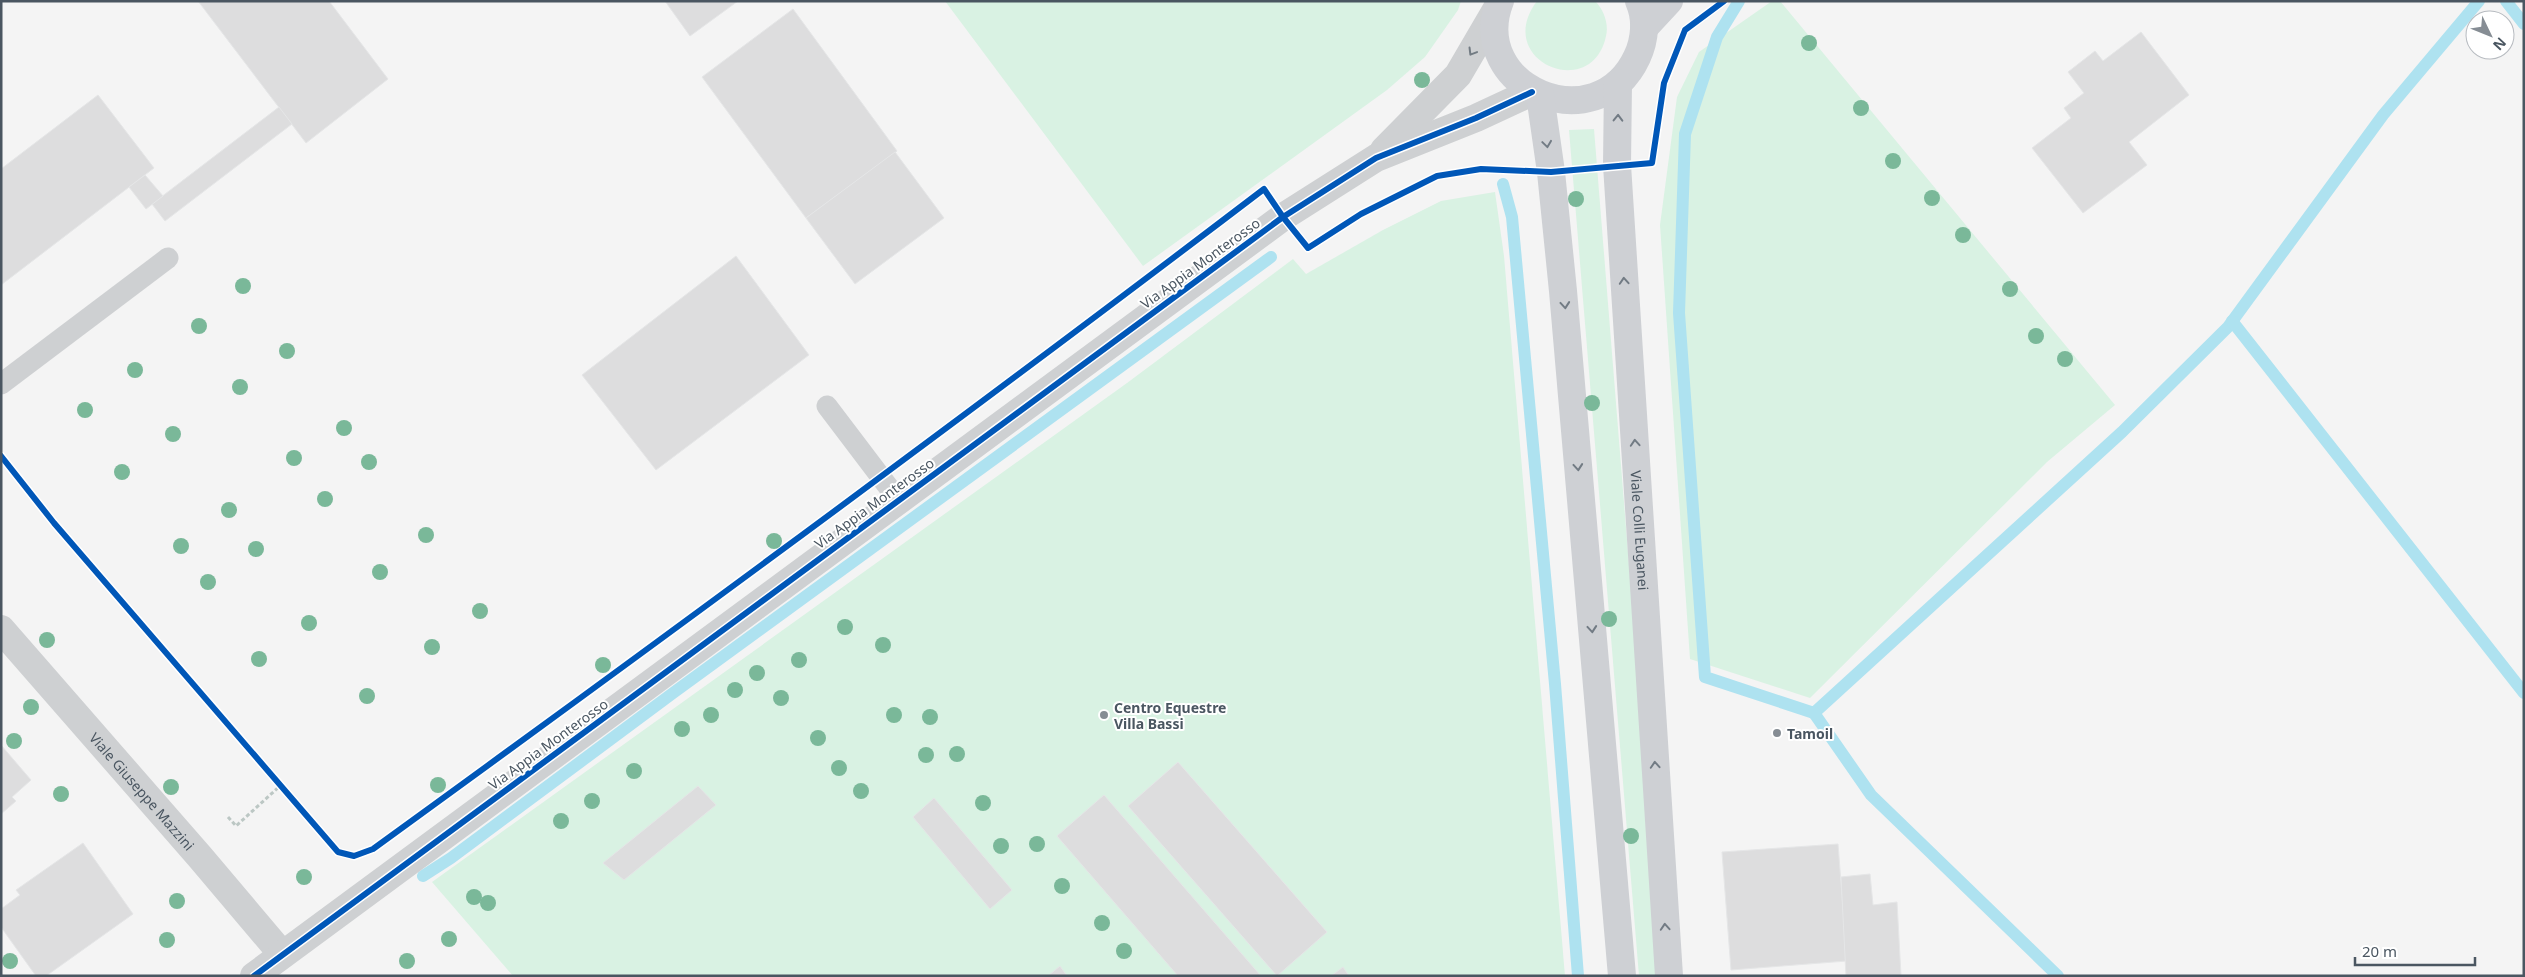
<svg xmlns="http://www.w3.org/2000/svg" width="2525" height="977" font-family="'Noto Sans',sans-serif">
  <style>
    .green { fill: #d9f2e3 }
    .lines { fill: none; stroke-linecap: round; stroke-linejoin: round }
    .stream { stroke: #aee2f0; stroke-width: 12 }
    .building { fill: #ddddde; stroke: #e5e6e7 }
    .path { stroke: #bcc7c4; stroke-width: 3; stroke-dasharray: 4 2.5; stroke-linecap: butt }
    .service { stroke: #ced0d2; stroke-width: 21 }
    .minor { stroke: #ced0d2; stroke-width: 28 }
    .secondary { stroke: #ced0d4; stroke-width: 28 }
    .cycleway-casing { stroke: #fff; stroke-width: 9 }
    .cycleway { stroke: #0057b8; stroke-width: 6 }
    .tree { fill: #7ab899 }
    .oneway { stroke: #727b83 }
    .oneway2 { stroke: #727b84 }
    .poi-dot { fill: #868d94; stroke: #fff; stroke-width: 2 }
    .labels { text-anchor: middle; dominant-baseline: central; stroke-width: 4; stroke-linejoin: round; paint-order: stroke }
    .street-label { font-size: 14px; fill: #4a5661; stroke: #fff }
    .poi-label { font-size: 14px; font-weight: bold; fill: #4a5661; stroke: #fff; text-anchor: start }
  </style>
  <rect width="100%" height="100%" fill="#f4f4f4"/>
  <!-- green -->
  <g class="green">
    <path d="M945,1H1461L1458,10L1425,57L1387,90L1143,266Z"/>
    <path d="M1537,1H1595C1604,10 1609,24 1606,36C1592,103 1492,61 1537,1Z"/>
    <path d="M1772,1H1780L2115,405L2047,462L1810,698L1690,659L1660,225L1677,97L1699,52Z"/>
    <path d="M1594,129L1662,976H1639L1569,130Z"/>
    <path d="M1495,192L1504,256L1565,976H513L432,882L1127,383L1293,259L1306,274L1383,230L1441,201Z"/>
  </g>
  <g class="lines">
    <!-- stream -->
    <g class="stream">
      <path d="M1739,1L1717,37L1685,134L1679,313L1705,677L1814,713L2122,432L2228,327L2383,115L2479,1"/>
      <path d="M2506,1L2524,24"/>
      <path d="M1503,184L1512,217L1555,684L1578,976"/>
      <path d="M2232,321L2524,693"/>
      <path d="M1814,713L1871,795L2058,976"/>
      <path d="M423,876L451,858L673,693L1271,257"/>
    </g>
  </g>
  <!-- building -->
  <g class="building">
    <path d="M198,1H329L388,79L306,143Z"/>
    <path d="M665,1H738L690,36Z"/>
    <path d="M793,9L897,151L806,218L702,77Z"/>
    <path d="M2141,32L2189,95L2129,142L2147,165L2083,213L2032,148L2071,118L2064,108L2084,93L2068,72L2095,51L2103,61Z"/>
    <path d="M98,95L154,168L1,285V169Z"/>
    <path d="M279,107L292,124L165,221L152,204Z"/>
    <path d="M895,152L944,218L855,284L806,218Z"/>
    <path d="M145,175L163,196L146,209L129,187Z"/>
    <path d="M736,256L809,355L656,470L582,375Z"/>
    <path d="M1,745L31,780L12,797L16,801L1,814Z"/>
    <path d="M1178,762L1327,932L1277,976L1128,806Z"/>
    <path d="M698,786L716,805L624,880L603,863Z"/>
    <path d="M1104,795L1261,976H1178L1057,836Z"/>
    <path d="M934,798L1012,890L990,909L913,817Z"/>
    <path d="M83,843L133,914L46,976H36L1,927V909L20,895L16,890Z"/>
    <path d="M1838,844L1847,961L1731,970L1722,852Z"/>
    <path d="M1870,874L1873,905L1897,902L1901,976H1846L1841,877Z"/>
    <path d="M1060,966L1067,976H1048Z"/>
    <path d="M1343,967L1349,976H1331Z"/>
  </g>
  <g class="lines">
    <!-- path -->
    <path class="path" d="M228,817L236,826L281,785"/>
    <!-- service -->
    <g class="service">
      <path d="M1,384L168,258"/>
      <path d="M827,406L899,501"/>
    </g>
    <!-- minor -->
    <g class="minor">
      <path d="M1384,150L1458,75L1496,10"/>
      <path id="s1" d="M1,629L200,857L282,954"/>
      <path d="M254,976L1283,217L1376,158L1476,118L1532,92"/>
    </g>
    <!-- secondary -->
    <g class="secondary">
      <path d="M1500,1C1466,88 1597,143 1637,57C1645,40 1647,19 1639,1"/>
      <path d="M1644,28L1669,1"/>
      <path id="s2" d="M1618,83L1617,165L1669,976"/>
      <path d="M1540,95L1551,172L1563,291L1622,976"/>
    </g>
    <defs>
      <g id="cycleway">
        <path d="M1,456L54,523L338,852L354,856L373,849C672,632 970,413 1264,189L1283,217L1308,248L1361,214L1437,176L1481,169L1551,172L1652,163L1664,83L1685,30L1724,1"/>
        <path d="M254,976L1283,217L1376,158L1476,118L1532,92"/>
      </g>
    </defs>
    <!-- cycleway casing -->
    <use href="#cycleway" class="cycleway-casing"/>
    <!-- cycleway -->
    <use href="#cycleway" class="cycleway"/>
  </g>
  <!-- trees -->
  <g class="tree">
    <circle cx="1809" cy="43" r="8"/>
    <circle cx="1422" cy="80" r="8"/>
    <circle cx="1861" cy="108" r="8"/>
    <circle cx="1893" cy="161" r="8"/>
    <circle cx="1932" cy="198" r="8"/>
    <circle cx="1576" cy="199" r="8"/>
    <circle cx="1963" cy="235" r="8"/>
    <circle cx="243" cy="286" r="8"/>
    <circle cx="2010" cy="289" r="8"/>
    <circle cx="199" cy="326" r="8"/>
    <circle cx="2036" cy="336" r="8"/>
    <circle cx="287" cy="351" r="8"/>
    <circle cx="2065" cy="359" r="8"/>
    <circle cx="135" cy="370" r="8"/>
    <circle cx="240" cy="387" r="8"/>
    <circle cx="1592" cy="403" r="8"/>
    <circle cx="85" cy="410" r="8"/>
    <circle cx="344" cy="428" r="8"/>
    <circle cx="173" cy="434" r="8"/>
    <circle cx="294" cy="458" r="8"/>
    <circle cx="369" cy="462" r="8"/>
    <circle cx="122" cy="472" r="8"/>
    <circle cx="325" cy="499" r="8"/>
    <circle cx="229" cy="510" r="8"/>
    <circle cx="426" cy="535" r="8"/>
    <circle cx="774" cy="541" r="8"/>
    <circle cx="181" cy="546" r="8"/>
    <circle cx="256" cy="549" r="8"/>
    <circle cx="380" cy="572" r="8"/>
    <circle cx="208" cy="582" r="8"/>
    <circle cx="480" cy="611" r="8"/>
    <circle cx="1609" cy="619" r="8"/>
    <circle cx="309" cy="623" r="8"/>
    <circle cx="845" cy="627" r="8"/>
    <circle cx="47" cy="640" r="8"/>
    <circle cx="883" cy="645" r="8"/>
    <circle cx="432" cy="647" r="8"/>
    <circle cx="259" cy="659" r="8"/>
    <circle cx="799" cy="660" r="8"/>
    <circle cx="603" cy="665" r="8"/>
    <circle cx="757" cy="673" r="8"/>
    <circle cx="735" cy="690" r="8"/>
    <circle cx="367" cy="696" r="8"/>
    <circle cx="781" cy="698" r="8"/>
    <circle cx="31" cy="707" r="8"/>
    <circle cx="711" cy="715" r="8"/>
    <circle cx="894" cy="715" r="8"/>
    <circle cx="930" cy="717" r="8"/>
    <circle cx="682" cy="729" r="8"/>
    <circle cx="818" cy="738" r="8"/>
    <circle cx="14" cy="741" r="8"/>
    <circle cx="957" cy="754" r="8"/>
    <circle cx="926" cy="755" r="8"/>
    <circle cx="839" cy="768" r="8"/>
    <circle cx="634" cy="771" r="8"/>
    <circle cx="438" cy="785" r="8"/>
    <circle cx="171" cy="787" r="8"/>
    <circle cx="861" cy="791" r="8"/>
    <circle cx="61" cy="794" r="8"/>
    <circle cx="592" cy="801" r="8"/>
    <circle cx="983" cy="803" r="8"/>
    <circle cx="561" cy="821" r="8"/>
    <circle cx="1631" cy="836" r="8"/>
    <circle cx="1037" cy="844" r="8"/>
    <circle cx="1001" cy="846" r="8"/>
    <circle cx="304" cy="877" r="8"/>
    <circle cx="1062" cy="886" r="8"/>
    <circle cx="474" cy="897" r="8"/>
    <circle cx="177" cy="901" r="8"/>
    <circle cx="488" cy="903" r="8"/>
    <circle cx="1102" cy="923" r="8"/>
    <circle cx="449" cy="939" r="8"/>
    <circle cx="167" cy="940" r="8"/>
    <circle cx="1124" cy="951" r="8"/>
    <circle cx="10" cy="961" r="8"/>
    <circle cx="407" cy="961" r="8"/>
  </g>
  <!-- one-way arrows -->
  <defs><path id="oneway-chevron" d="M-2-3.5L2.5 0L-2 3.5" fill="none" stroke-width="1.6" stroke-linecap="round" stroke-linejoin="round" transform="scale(1.25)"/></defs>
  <use class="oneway" href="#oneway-chevron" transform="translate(1472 52) rotate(121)"/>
  <g class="oneway2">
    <use href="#oneway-chevron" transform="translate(1618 118) rotate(-89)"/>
    <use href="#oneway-chevron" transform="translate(1547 144) rotate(82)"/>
    <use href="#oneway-chevron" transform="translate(1624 281) rotate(-94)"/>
    <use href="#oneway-chevron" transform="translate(1565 305) rotate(85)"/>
    <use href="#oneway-chevron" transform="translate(1635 443) rotate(-94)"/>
    <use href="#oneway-chevron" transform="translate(1578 467) rotate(85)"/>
    <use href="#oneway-chevron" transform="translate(1592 629) rotate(85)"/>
    <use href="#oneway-chevron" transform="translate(1655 765) rotate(-94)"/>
    <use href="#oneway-chevron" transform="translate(1665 927) rotate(-94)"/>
  </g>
  <!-- markers -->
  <g class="poi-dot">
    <circle cx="1104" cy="715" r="5"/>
    <circle cx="1777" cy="733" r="5"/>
  </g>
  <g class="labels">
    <!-- street labels -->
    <g class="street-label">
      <text transform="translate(1200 263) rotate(-36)">Via Appia Monterosso</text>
      <text transform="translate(874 503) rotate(-36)">Via Appia Monterosso</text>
      <text stroke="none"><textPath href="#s2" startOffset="448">Viale Colli Euganei</textPath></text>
      <text transform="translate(548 744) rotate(-36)">Via Appia Monterosso</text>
      <text stroke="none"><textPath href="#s1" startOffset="215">Viale Giuseppe Mazzini</textPath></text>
    </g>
    <!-- poi labels -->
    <g class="poi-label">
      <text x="1114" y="707">Centro Equestre<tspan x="1114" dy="16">Villa Bassi</tspan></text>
      <text x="1787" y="733">Tamoil</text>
    </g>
  </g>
  <!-- border -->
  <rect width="2525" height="977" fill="none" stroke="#4a5661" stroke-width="5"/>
  <!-- north arrow -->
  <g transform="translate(2490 35) rotate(133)"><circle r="24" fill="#ffffff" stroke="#b7bbc0"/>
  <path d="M0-4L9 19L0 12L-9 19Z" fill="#868d94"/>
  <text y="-8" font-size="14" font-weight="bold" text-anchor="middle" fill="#4a5661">N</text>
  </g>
  <!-- scale -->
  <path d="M2355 957v8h120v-8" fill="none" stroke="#4a5661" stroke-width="2.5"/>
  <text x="2362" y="957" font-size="15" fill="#4a5661" stroke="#ffffff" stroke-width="4" paint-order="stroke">20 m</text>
</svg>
